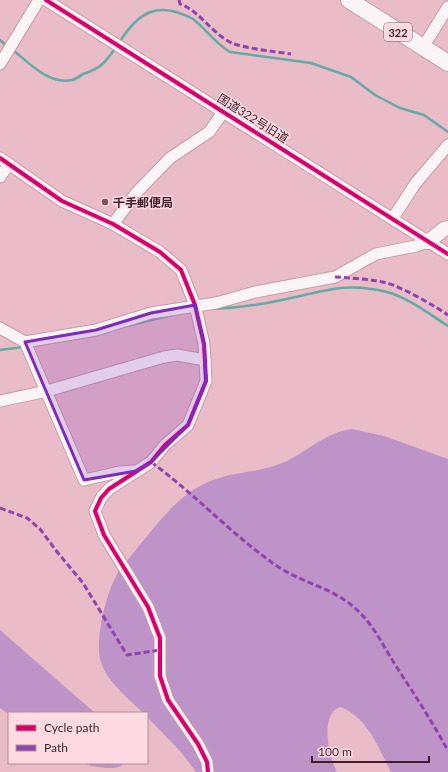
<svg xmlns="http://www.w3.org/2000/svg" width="448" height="772" font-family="Lato,'Noto Sans JP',sans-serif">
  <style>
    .forest { fill: #bd93c8 }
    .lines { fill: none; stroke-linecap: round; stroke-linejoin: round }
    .stream { stroke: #62aca5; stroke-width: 2.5 }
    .minor-casing { stroke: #c39ea8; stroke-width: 13 }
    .major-casing { stroke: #c39ea8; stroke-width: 16 }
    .highway-casing { stroke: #c39ea8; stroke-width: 18 }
    .minor { stroke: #fcf5f7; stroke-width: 11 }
    .major { stroke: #fcf5f7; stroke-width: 14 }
    .highway { stroke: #fcf5f7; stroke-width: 16 }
    .quiet { stroke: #8e44ad; stroke-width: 3; stroke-dasharray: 6 3; stroke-linecap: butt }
    .cycleway-casing { stroke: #ffdae2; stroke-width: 6 }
    .cycleway { stroke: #d6006c; stroke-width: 4 }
    .marked { fill: #7b2cbf; fill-opacity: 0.2; stroke: #7b2cbf; stroke-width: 3; stroke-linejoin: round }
    .poi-dot { fill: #7b555f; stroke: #ffdae2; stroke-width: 1.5 }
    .labels { text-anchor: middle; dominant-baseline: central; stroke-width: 3; stroke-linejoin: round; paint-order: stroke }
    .shield { fill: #ffdae2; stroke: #79565f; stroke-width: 1 }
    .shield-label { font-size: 11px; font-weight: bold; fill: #3f1e27 }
    .street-label { font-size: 12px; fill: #3f1e27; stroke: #ffdae2 }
    .poi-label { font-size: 12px; font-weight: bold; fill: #3f1e27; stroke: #ffdae2; text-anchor: start }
  </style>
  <rect width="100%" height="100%" fill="#eabcc7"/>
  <!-- forest -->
  <g class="forest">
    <path d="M352,429L384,436L448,459V772H391C378,748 368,717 340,707C319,714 329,758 337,772H196L181,752L147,717V713H143C129,699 107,682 101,662C94,641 106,595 116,576C120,568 128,560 134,552C154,529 172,501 200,486C230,470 260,474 287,461C309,450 327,432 352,429Z"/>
    <path d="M0,630L95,713L9,714L0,708Z"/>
    <path d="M82,763H124C120,772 93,767 82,763Z"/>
  </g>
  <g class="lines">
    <!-- stream -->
    <g class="stream">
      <path d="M0,40L7,46"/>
      <path d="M119,43C138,12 158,0 193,19C206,29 215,43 230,52L311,63L351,77L375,95L400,108L424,115L448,132"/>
      <path d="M13,50C29,63 49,85 72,80C76,79 80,76 83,74C101,68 105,63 116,47"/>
      <path d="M212,309C236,308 259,305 282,300C322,292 345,281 387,292C409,298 429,314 448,326"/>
      <path d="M118,328L172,315"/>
      <path d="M0,350L23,347"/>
    </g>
    <defs>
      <g id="minor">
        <path d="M46,0L448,254"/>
        <path d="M423,47L448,7"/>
        <path d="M0,64L39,0"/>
        <path d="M0,158L62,201L113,224L160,252L181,270L195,305L204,344L206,381L188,425L165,445L151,462L109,489L101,498L95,511L104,535L148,607L160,638V676L168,700L198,744L207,762L208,772"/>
        <path d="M0,177L9,164"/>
        <path d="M393,218L415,184L448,145"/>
        <path d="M113,224L137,192L170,158L209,132L224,111"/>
        <path d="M0,328L25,342L84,480L119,472L135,471"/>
        <path d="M25,342L96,330L151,313L216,303L255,292L335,277L376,254L416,246L428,242"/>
        <path d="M0,401L47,391L164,357L177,355L205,360"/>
      </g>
      <path id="major" d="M428,242L444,229L448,228"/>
      <path id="highway" d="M349,0L448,63"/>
    </defs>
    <!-- minor casing -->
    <use href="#minor" class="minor-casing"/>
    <!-- major casing -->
    <use href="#major" class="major-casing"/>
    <!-- highway casing -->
    <use href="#highway" class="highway-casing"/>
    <!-- minor -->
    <use href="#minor" class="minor"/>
    <!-- major -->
    <use href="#major" class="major"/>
    <!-- highway -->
    <use href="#highway" class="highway"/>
    <!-- quiet -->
    <g class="quiet">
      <path d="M179,0L180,4C200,11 212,34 232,43C243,48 277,52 291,54"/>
      <path d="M335,277C352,278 370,279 387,283C402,287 435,306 448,315"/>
      <path d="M151,462C195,494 232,535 277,566C302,583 334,588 356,609C374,625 383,646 396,666C414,694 432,721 448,751"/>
      <path d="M0,508L27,518L40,529L58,553L83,583L127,655L160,650"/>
    </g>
    <defs>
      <g id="cycleway">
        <path d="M46,0L448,254"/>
        <path d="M0,158L62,201L113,224L160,252L181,270L195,305L204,344L206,381L188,425L165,445L151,462L109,489L101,498L95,511L104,535L148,607L160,638V676L168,700L198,744L207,762L208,772"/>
      </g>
    </defs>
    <!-- cycleway casing -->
    <use href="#cycleway" class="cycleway-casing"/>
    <!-- cycleway -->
    <use href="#cycleway" class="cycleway"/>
  </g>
  <!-- marked area -->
  <path class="marked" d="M195,305L204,344L206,381L188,425L151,462L136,471L84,480L25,342L96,330L151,313Z"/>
  <!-- markers -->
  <circle class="poi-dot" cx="105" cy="202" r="4"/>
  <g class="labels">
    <!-- shield labels -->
    <rect class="shield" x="384" y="23" width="28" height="18" rx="3"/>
    <g class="shield-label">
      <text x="398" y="32">322</text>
    </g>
    <!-- street labels -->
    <g class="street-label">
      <text transform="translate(253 118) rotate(32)">国道322号旧道</text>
    </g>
    <!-- poi labels -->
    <g class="poi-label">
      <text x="113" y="202">千手郵便局</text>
    </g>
  </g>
  <!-- legend -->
  <rect x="8" y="712" width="140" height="52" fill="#ffdae2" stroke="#b28f97"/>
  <rect x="16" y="725" width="20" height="6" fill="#d6006c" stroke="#b28f97"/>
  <text x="44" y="732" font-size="12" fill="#3f1e27">Cycle path</text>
  <rect x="16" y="745" width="20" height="6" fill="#8e44ad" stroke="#b28f97"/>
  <text x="44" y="752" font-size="12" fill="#3f1e27">Path</text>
  <!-- scale -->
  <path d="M312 756v6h117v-6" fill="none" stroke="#3f1e27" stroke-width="2"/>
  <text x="318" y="756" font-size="12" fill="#3f1e27" stroke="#ffdae2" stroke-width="3" paint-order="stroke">100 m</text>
</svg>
